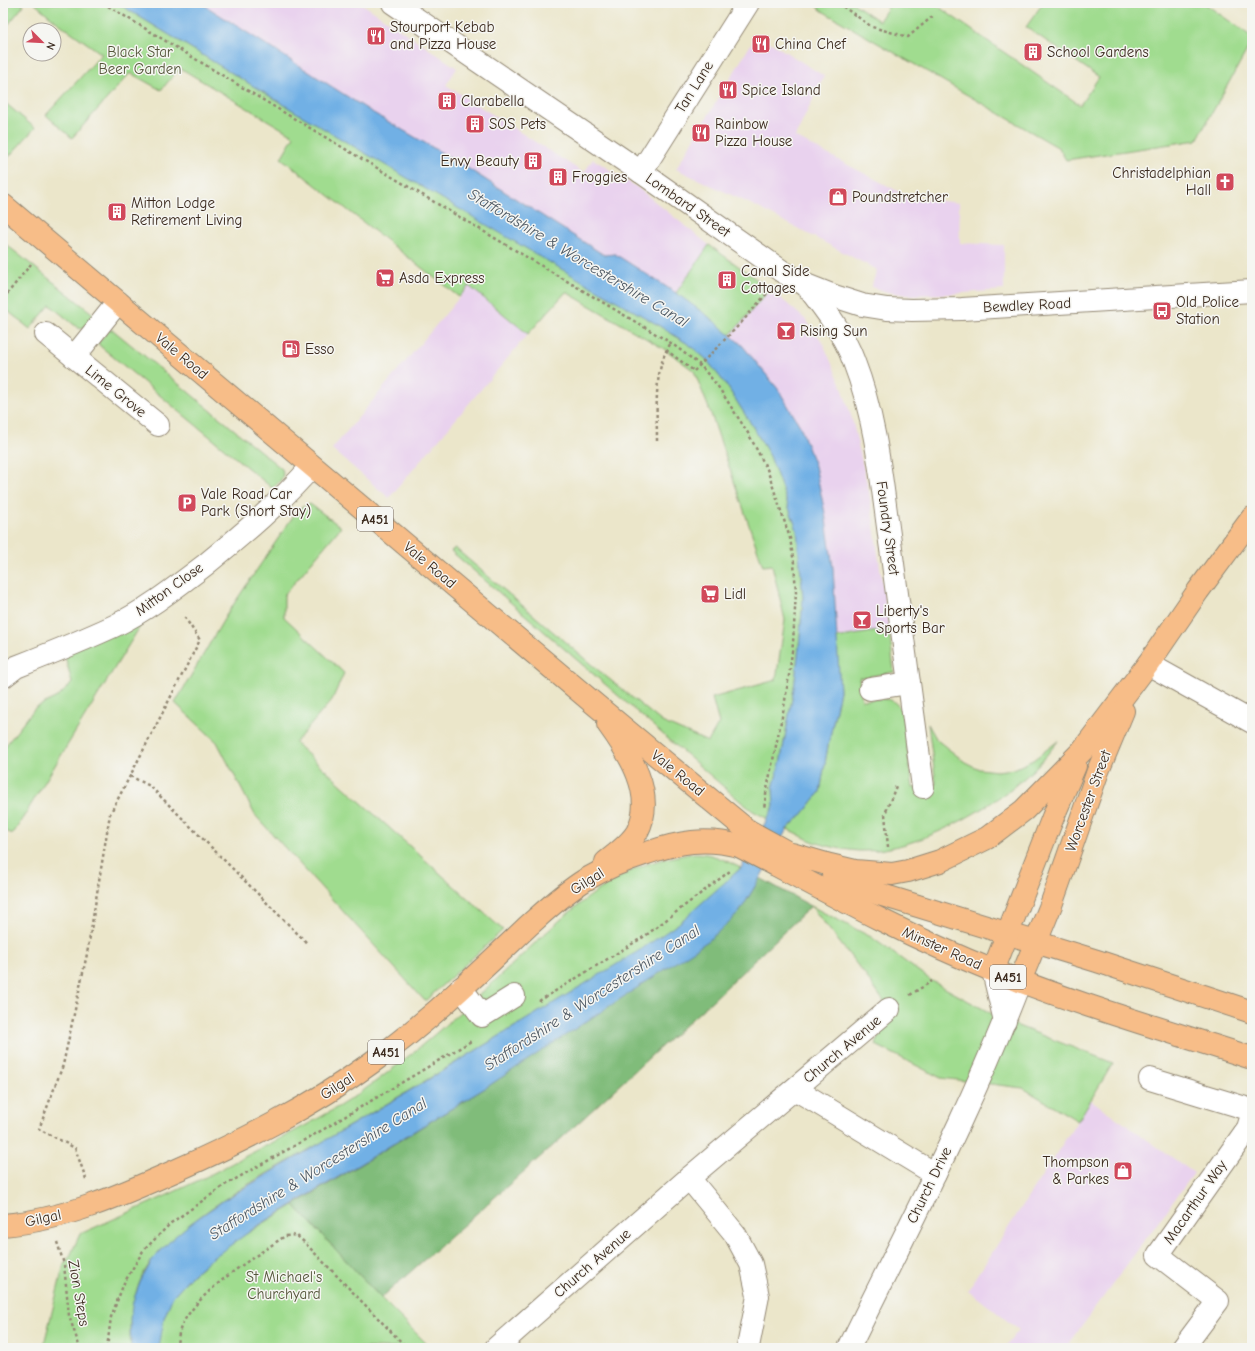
<svg xmlns="http://www.w3.org/2000/svg" width="1255" height="1351" font-family="'Comic Neue',sans-serif">
  <style>
    .built { fill: #e9d2ee }
    .green { fill: #a0dc8f; stroke: #6e8356 }
    .forest { fill: #80bc7a; stroke: #5e734c }
    .water { fill: #71b0e5; stroke: #566d82 }
    .lines { fill: none; stroke-linecap: round; stroke-linejoin: round }
    .minor-casing { stroke: #938874; stroke-width: 24 }
    .major-casing { stroke: #938874; stroke-width: 24 }
    .path { stroke: #938874; stroke-width: 2.5; stroke-dasharray: 3 3; stroke-linecap: butt }
    .minor { stroke: #fff; stroke-width: 22 }
    .major { stroke: #f7bd88; stroke-width: 22 }
    .major-bridge-casing { stroke: #938874; stroke-width: 24; stroke-linecap: butt }
    .path-bridge { stroke: #938874; stroke-width: 2.5; stroke-dasharray: 3 3; stroke-linecap: butt }
    .major-bridge { stroke: #f7bd88; stroke-width: 22 }
    .labels { text-anchor: middle; dominant-baseline: central; stroke-width: 3; stroke-linejoin: round; paint-order: stroke }
    .shield { fill: #f6f6f2; stroke: #73675e; stroke-width: 1 }
    .shield-label { font-size: 14px; font-weight: bold; fill: #3b2a1e }
    .poi-label { font-size: 15px; fill: #3b2a1e; stroke: #f6f6f2; text-anchor: start }
    .park-label { font-size: 15px; fill: #54563a; stroke: #f6f6f2 }
    .street-label { font-size: 15px; fill: #3b2a1e; stroke: #f6f6f2 }
    .water-label { font-size: 16px; font-style: italic; fill: #4e5964; stroke: #f6f6f2 }
  </style>
  <rect width="100%" height="100%" fill="#f6f6f2"/>
  <filter id="ink" filterUnits="userSpaceOnUse"><feTurbulence type="fractalNoise" baseFrequency=".025" numOctaves="2"/><feDisplacementMap in="SourceGraphic" scale="8" xChannelSelector="R" yChannelSelector="G"/><feConvolveMatrix kernelMatrix="1 2 1 2 8 2 1 2 1" color-interpolation-filters="sRGB"/></filter>
  <filter id="wash" filterUnits="userSpaceOnUse"><feTurbulence type="fractalNoise" baseFrequency=".012" numOctaves="4" result="noise"/><feDisplacementMap in="SourceGraphic" scale="16" xChannelSelector="R" yChannelSelector="G"/><feGaussianBlur stdDeviation="0.9" result="paint"/><feColorMatrix in="noise" values="0 0 0 0 0 0 0 0 0 0 0 0 0 0 0 0 0 1.4 0 .05"/><feComposite in="paint" operator="in"/></filter>
  <g filter="url(#wash)">
    <rect width="100%" height="100%" fill="#ebe6ca"/>
    <!-- built -->
    <g class="built">
      <path d="M201,3H361L457,68L446,85L584,173L593,159L638,188L709,245L676,293L615,255H604L474,172L370,111Z"/>
      <path d="M757,34L824,76L795,137L909,197L959,203L960,243L1004,245V290L949,294L907,295L888,292L871,287L877,270L755,206L676,169Z"/>
      <path d="M469,286L528,334L389,498L332,449Z"/>
      <path d="M770,289L805,319L819,337L823,343L843,390L852,419L869,492L889,629L836,638L833,568L825,513L815,466L800,426L778,389L742,345L730,335L741,323Z"/>
      <path d="M1091,1100L1194,1173L1066,1348H1004L1019,1330L968,1290Z"/>
    </g>
    <!-- green -->
    <g class="green">
      <path d="M3,3H20L24,5L3,31Z"/>
      <path d="M34,3H117L304,117L658,325L691,346L706,359L727,386L753,427L770,456L797,530L803,599L799,647L794,688L781,759L773,788L774,806L768,819L753,811L740,801L451,551L455,548L592,665L662,722L708,742L719,723L712,698L776,680L785,620L772,565L763,566L710,411L694,371L666,350L566,292L528,334L469,286L459,297L281,158L294,136L180,68L161,90L130,73L72,138L46,115L102,54L57,22Z"/>
      <path d="M812,3H853L879,21L891,3H933L1080,105L1099,77L1026,27L1043,3H1204L1252,37V41L1197,140L1066,160L1059,148L824,12Z"/>
      <path d="M3,101L35,128L3,163Z"/>
      <path d="M3,242L92,313L93,317L83,329L78,328L50,305L30,329L3,307Z"/>
      <path d="M709,245L770,289L741,323L730,335L709,317L676,293Z"/>
      <path d="M109,330H113L282,469C285,478 279,483 272,488L100,346L98,343Z"/>
      <path d="M310,504L341,527L284,595V617L344,673L332,700L295,743L503,930L425,1001L255,815L217,742L175,703L227,614L298,509Z"/>
      <path d="M155,602L13,834L3,830V749L35,708L59,696L72,683L63,648Z"/>
      <path d="M889,629L894,672L859,678L862,700C880,700 895,693 902,714L913,788L936,784L928,724L937,740L965,762L979,769L997,771L1014,769L1033,760L1058,741C1050,751 1042,761 1032,771C993,808 914,853 859,851C845,850 830,847 817,843C807,840 797,833 787,829L802,815L820,792L828,746L840,691L836,638Z"/>
      <path d="M694,853C713,853 724,860 741,868C720,887 700,907 678,924C639,955 594,978 552,1004C480,1048 407,1092 334,1135C274,1171 202,1204 155,1257C135,1279 127,1319 131,1348H43L64,1264L70,1256L80,1234C118,1217 156,1201 193,1183C211,1175 228,1165 246,1156C285,1136 325,1117 361,1092C409,1059 456,1016 499,977C544,935 589,887 647,864C662,859 678,856 694,853Z"/>
      <path d="M811,906L871,937L932,981L1005,1021L1113,1063L1078,1121L1023,1088L941,1078L876,1045L889,1009L866,976Z"/>
      <path d="M294,1205L381,1298L431,1348H159C160,1331 164,1313 172,1298C175,1293 180,1288 184,1284C213,1252 257,1227 294,1205Z"/>
    </g>
    <!-- forest -->
    <path class="forest" d="M760,878L811,906L714,999L653,1054L564,1136L381,1298L294,1205L487,1087L739,913Z"/>
    <!-- water -->
    <path class="water" d="M117,3H201L370,111L461,164L604,255L615,254L676,293L709,317L742,345L778,389L800,426L815,466L825,513L833,568L840,691L828,746L820,792L802,815L787,829L760,878L739,913L708,941L487,1087L256,1227L207,1262L190,1277L173,1296L164,1318L159,1348H131L130,1319L133,1301L141,1280L153,1259L173,1238L191,1223L224,1200L421,1084L640,950L678,924L741,868L774,806L773,788L781,759L794,688L799,647L803,599L797,530L770,456L753,427L727,386L706,359L691,346L658,325L544,259L304,117Z"/>
  </g>
  <g filter="url(#ink)">
    <g class="lines">
      <defs>
        <g id="minor">
          <path d="M393,3L641,172L783,272L806,285L834,296L862,305L887,309L912,310L962,309L1252,291"/>
          <path d="M641,172L748,3"/>
          <path d="M806,285C825,309 844,334 854,362C877,421 882,487 891,549C902,628 913,707 923,787"/>
          <path d="M46,334L158,425"/>
          <path d="M74,357L118,302"/>
          <path d="M1148,664L1252,722"/>
          <path d="M3,677L16,667C49,654 82,641 114,626C147,610 176,587 205,565C243,534 280,503 312,466"/>
          <path d="M870,689L909,683"/>
          <path d="M993,971L1005,1021"/>
          <path d="M461,988L482,1016L514,996"/>
          <path d="M1150,1079L1252,1110"/>
          <path d="M795,1089L935,1174"/>
          <path d="M689,1178L735,1234L751,1264L758,1296L748,1347"/>
          <path d="M496,1348L689,1178L889,1009"/>
          <path d="M849,1348C908,1227 972,1108 1020,981"/>
          <path d="M1183,1348L1218,1301L1158,1255L1248,1128L1252,1115"/>
        </g>
        <g id="major">
          <path d="M3,205L597,706L747,830"/>
          <path d="M792,854L830,865L855,871L892,874L908,871L940,861L987,838L1024,810L1082,751L1148,664L1198,591L1252,518"/>
          <path d="M606,862C617,853 630,844 637,832C657,795 629,753 608,724"/>
          <path d="M776,865C847,903 919,941 994,971C1078,1005 1166,1030 1252,1058"/>
          <path d="M833,874L862,888L882,895L1097,961L1252,1012"/>
          <path d="M993,971L1053,817L1075,766"/>
          <path d="M1020,981L1051,905L1098,771L1123,711"/>
          <path d="M3,1225C65,1220 121,1195 177,1170C245,1140 311,1107 371,1063C403,1040 434,1014 463,987C485,967 507,946 528,926C546,910 564,893 585,880C604,869 625,860 647,853C679,842 705,837 739,846"/>
        </g>
      </defs>
      <!-- minor casing -->
      <use href="#minor" class="minor-casing"/>
      <!-- major casing -->
      <use href="#major" class="major-casing"/>
      <!-- path -->
      <g class="path">
        <path d="M103,3L273,106L671,343L700,365L717,385L748,433L767,469L790,538L794,563L796,592L793,643L790,669L784,707L766,794L764,809"/>
        <path d="M838,3L872,27L908,37L933,16"/>
        <path d="M3,299L31,264"/>
        <path d="M741,323L768,292"/>
        <path d="M666,350L694,371"/>
        <path d="M657,441C657,411 653,368 671,343"/>
        <path d="M130,776L150,786L308,944"/>
        <path d="M888,847L885,814L896,786"/>
        <path d="M910,995L932,981"/>
        <path d="M539,1001L645,936L730,871"/>
        <path d="M86,1179L75,1148L39,1129L63,1065L87,954L110,814L130,776L200,640L183,615"/>
        <path d="M57,1242L64,1264L69,1316L80,1348"/>
        <path d="M107,1348L111,1317L124,1283L143,1251L171,1223L225,1185L324,1129L473,1040"/>
        <path d="M176,1348C178,1340 179,1328 184,1321C204,1287 252,1259 285,1236L296,1235L304,1242L407,1348"/>
      </g>
      <!-- minor -->
      <use href="#minor" class="minor"/>
      <!-- major -->
      <use href="#major" class="major"/>
      <defs>
        <g id="major-bridge">
          <path d="M747,830L785,851"/>
          <path d="M739,846L776,865"/>
        </g>
      </defs>
      <!-- major-bridge casing -->
      <use href="#major-bridge" class="major-bridge-casing"/>
      <!-- path-bridge -->
      <path class="path-bridge" d="M694,371L741,323"/>
      <!-- major-bridge -->
      <use href="#major-bridge" class="major-bridge"/>
    </g>
  </g>
  <!-- icons -->
  <defs>
    <symbol id="restaurant-square" viewBox="-11 -11 22 22"><rect x="-9" y="-9" width="18" height="18" rx="4" fill="#d1495b" stroke="#f6f6f2"/><path d="M-5-6h1v4h1v-4h1v4h1v-4h1v5L-1.5 .5V6h-2V.5L-5-1ZM5-6V6H3V1.5H1.5Q1.5-4 5-6Z" fill="#fff"/></symbol>
    <symbol id="building-square" viewBox="-11 -11 22 22"><rect x="-9" y="-9" width="18" height="18" rx="4" fill="#d1495b" stroke="#f6f6f2"/><path d="M-4-6H4V6H1V3H-1V6H-4ZM-2.5-4.3h1.7v1.8h-1.7ZM.8-4.3h1.7v1.8H.8ZM-2.5-1h1.7V.8h-1.7ZM.8-1h1.7V.8H.8Z" fill="#fff"/></symbol>
    <symbol id="church-square" viewBox="-11 -11 22 22"><rect x="-9" y="-9" width="18" height="18" rx="4" fill="#d1495b" stroke="#f6f6f2"/><path d="M-1.2-6h2.4v3.5h3.3v2.4h-3.3V6h-2.4V-.1h-3.3v-2.4h3.3Z" fill="#fff"/></symbol>
    <symbol id="shop-square" viewBox="-11 -11 22 22"><rect x="-9" y="-9" width="18" height="18" rx="4" fill="#d1495b" stroke="#f6f6f2"/><path d="M-5-2.5h2.3a2.7 3.5 0 0 1 5.4 0H5L5.5 6h-11ZM-1.5-2.5h3a1.5 2.3 0 0 0-3 0Z" fill="#fff"/></symbol>
    <symbol id="supermarket-square" viewBox="-11 -11 22 22"><rect x="-9" y="-9" width="18" height="18" rx="4" fill="#d1495b" stroke="#f6f6f2"/><path d="M-6-5.5h2.5l.6 2H6L4.5 2H-2.5L-4.4-4H-6ZM-1.5 3.2a1.3 1.3 0 1 0 .1 0ZM3 3.2a1.3 1.3 0 1 0 .1 0Z" fill="#fff"/></symbol>
    <symbol id="bus-square" viewBox="-11 -11 22 22"><rect x="-9" y="-9" width="18" height="18" rx="4" fill="#d1495b" stroke="#f6f6f2"/><path d="M-5-6H5V4H4V6H2V4H-2V6H-4V4H-5ZM-3.5-4V0h7V-4ZM-3.5 1.2v1.5H-2V1.2ZM2 1.2v1.5H3.5V1.2Z" fill="#fff"/></symbol>
    <symbol id="bar-square" viewBox="-11 -11 22 22"><rect x="-9" y="-9" width="18" height="18" rx="4" fill="#d1495b" stroke="#f6f6f2"/><path d="M-6-5H6L.8 .8V4.5H3.5V6h-7V4.5H-.8V.8Z" fill="#fff"/></symbol>
    <symbol id="fuel-square" viewBox="-11 -11 22 22"><rect x="-9" y="-9" width="18" height="18" rx="4" fill="#d1495b" stroke="#f6f6f2"/><path d="M-5.5-6h7V0h2V4h1.3V-2.5L3-4.5l.8-.8L6-3V5H2.5V1h-1V6h-7ZM-4.2-4.7v3.2H.2V-4.7Z" fill="#fff"/></symbol>
    <symbol id="parking-square" viewBox="-11 -11 22 22"><rect x="-9" y="-9" width="18" height="18" rx="4" fill="#d1495b" stroke="#f6f6f2"/><path d="M-3.5-5.5H1a3.5 3.5 0 0 1 0 7H-1V5.5H-3.5ZM-1-3.4V-.6H.8a1.4 1.4 0 0 0 0-2.8Z" fill="#fff"/></symbol>
  </defs>
  <g fill-rule="evenodd">
    <use href="#restaurant-square" x="365" y="25" width="22" height="22"/>
    <use href="#restaurant-square" x="750" y="33" width="22" height="22"/>
    <use href="#building-square" x="1022" y="41" width="22" height="22"/>
    <use href="#restaurant-square" x="717" y="79" width="22" height="22"/>
    <use href="#building-square" x="436" y="90" width="22" height="22"/>
    <use href="#building-square" x="464" y="113" width="22" height="22"/>
    <use href="#restaurant-square" x="690" y="122" width="22" height="22"/>
    <use href="#building-square" x="522" y="150" width="22" height="22"/>
    <use href="#building-square" x="547" y="166" width="22" height="22"/>
    <use href="#church-square" x="1214" y="171" width="22" height="22"/>
    <use href="#shop-square" x="827" y="186" width="22" height="22"/>
    <use href="#building-square" x="106" y="201" width="22" height="22"/>
    <use href="#supermarket-square" x="374" y="267" width="22" height="22"/>
    <use href="#building-square" x="716" y="269" width="22" height="22"/>
    <use href="#bus-square" x="1151" y="300" width="22" height="22"/>
    <use href="#bar-square" x="775" y="320" width="22" height="22"/>
    <use href="#fuel-square" x="280" y="338" width="22" height="22"/>
    <use href="#parking-square" x="176" y="492" width="22" height="22"/>
    <use href="#supermarket-square" x="699" y="583" width="22" height="22"/>
    <use href="#bar-square" x="851" y="609" width="22" height="22"/>
    <use href="#shop-square" x="1112" y="1160" width="22" height="22"/>
  </g>
  <g class="labels">
    <!-- shield labels -->
    <g class="shield">
      <rect x="357" y="507" width="36" height="24" rx="3"/>
      <rect x="990" y="965" width="36" height="24" rx="3"/>
      <rect x="368" y="1040" width="36" height="24" rx="3"/>
    </g>
    <g class="shield-label">
      <text x="375" y="519">A451</text>
      <text x="1008" y="977">A451</text>
      <text x="386" y="1052">A451</text>
    </g>
    <!-- poi labels -->
    <g class="poi-label">
      <text x="390" y="27">Stourport Kebab<tspan x="390" dy="17">and Pizza House</tspan></text>
      <text x="775" y="44">China Chef</text>
      <text x="1047" y="52">School Gardens</text>
      <text x="742" y="90">Spice Island</text>
      <text x="461" y="101">Clarabella</text>
      <text x="489" y="124">SOS Pets</text>
      <text x="715" y="124">Rainbow<tspan x="715" dy="17">Pizza House</tspan></text>
      <text x="519" y="161" text-anchor="end">Envy Beauty</text>
      <text x="1211" y="173" text-anchor="end">Christadelphian<tspan x="1211" dy="17">Hall</tspan></text>
      <text x="572" y="177">Froggies</text>
      <text x="852" y="197">Poundstretcher</text>
      <text x="131" y="203">Mitton Lodge<tspan x="131" dy="17">Retirement Living</tspan></text>
      <text x="741" y="271">Canal Side<tspan x="741" dy="17">Cottages</tspan></text>
      <text x="399" y="278">Asda Express</text>
      <text x="1176" y="302">Old Police<tspan x="1176" dy="17">Station</tspan></text>
      <text x="800" y="331">Rising Sun</text>
      <text x="305" y="349">Esso</text>
      <text x="201" y="494">Vale Road Car<tspan x="201" dy="17">Park (Short Stay)</tspan></text>
      <text x="724" y="594">Lidl</text>
      <text x="876" y="611">Liberty's<tspan x="876" dy="17">Sports Bar</tspan></text>
      <text x="1109" y="1162" text-anchor="end">Thompson<tspan x="1109" dy="17">&amp; Parkes</tspan></text>
    </g>
    <!-- park labels -->
    <g class="park-label">
      <text x="140" y="52">Black Star<tspan x="140" dy="17">Beer Garden</tspan></text>
      <text x="284" y="1277">St Michael's<tspan x="284" dy="17">Churchyard</tspan></text>
    </g>
    <!-- street labels -->
    <g class="street-label">
      <text transform="translate(694 87) rotate(-58)">Tan Lane</text>
      <text transform="translate(688 205) rotate(35)">Lombard Street</text>
      <text transform="translate(1027 305) rotate(-3)">Bewdley Road</text>
      <text transform="translate(182 356) rotate(40)">Vale Road</text>
      <text transform="translate(116 391) rotate(39)">Lime Grove</text>
      <text transform="translate(888 528) rotate(82)">Foundry Street</text>
      <text transform="translate(430 565) rotate(40)">Vale Road</text>
      <text transform="translate(169 589) rotate(-36)">Mitton Close</text>
      <text transform="translate(678 773) rotate(39)">Vale Road</text>
      <text transform="translate(1088 801) rotate(-70)">Worcester Street</text>
      <text transform="translate(587 881) rotate(-32)">Gilgal</text>
      <text transform="translate(942 948) rotate(24)">Minster Road</text>
      <text transform="translate(842 1049) rotate(-40)">Church Avenue</text>
      <text transform="translate(337 1086) rotate(-33)">Gilgal</text>
      <text transform="translate(929 1185) rotate(-64)">Church Drive</text>
      <text transform="translate(1195 1202) rotate(-55)">Macarthur Way</text>
      <text transform="translate(43 1218) rotate(-12)">Gilgal</text>
      <text transform="translate(592 1263) rotate(-41)">Church Avenue</text>
      <text transform="translate(79 1293) rotate(80)">Zion Steps</text>
    </g>
    <!-- water labels -->
    <g class="water-label">
      <text transform="translate(578 258) rotate(31)">Staffordshire &amp; Worcestershire Canal</text>
      <text transform="translate(592 998) rotate(-33)">Staffordshire &amp; Worcestershire Canal</text>
      <text transform="translate(318 1169) rotate(-32)">Staffordshire &amp; Worcestershire Canal</text>
    </g>
  </g>
  <!-- margin -->
  <rect width="1255" height="1351" fill="none" stroke="#f6f6f2" stroke-width="16"/>
  <!-- north arrow -->
  <g transform="translate(42 42) rotate(114)"><circle r="19" fill="#f6f6f2" stroke="#aba49d"/>
  <path d="M0-3L7 15L0 10L-7 15Z" fill="#d1495b"/>
  <text y="-6" font-size="11" font-weight="bold" text-anchor="middle" fill="#3b2a1e">N</text>
  </g>
</svg>
